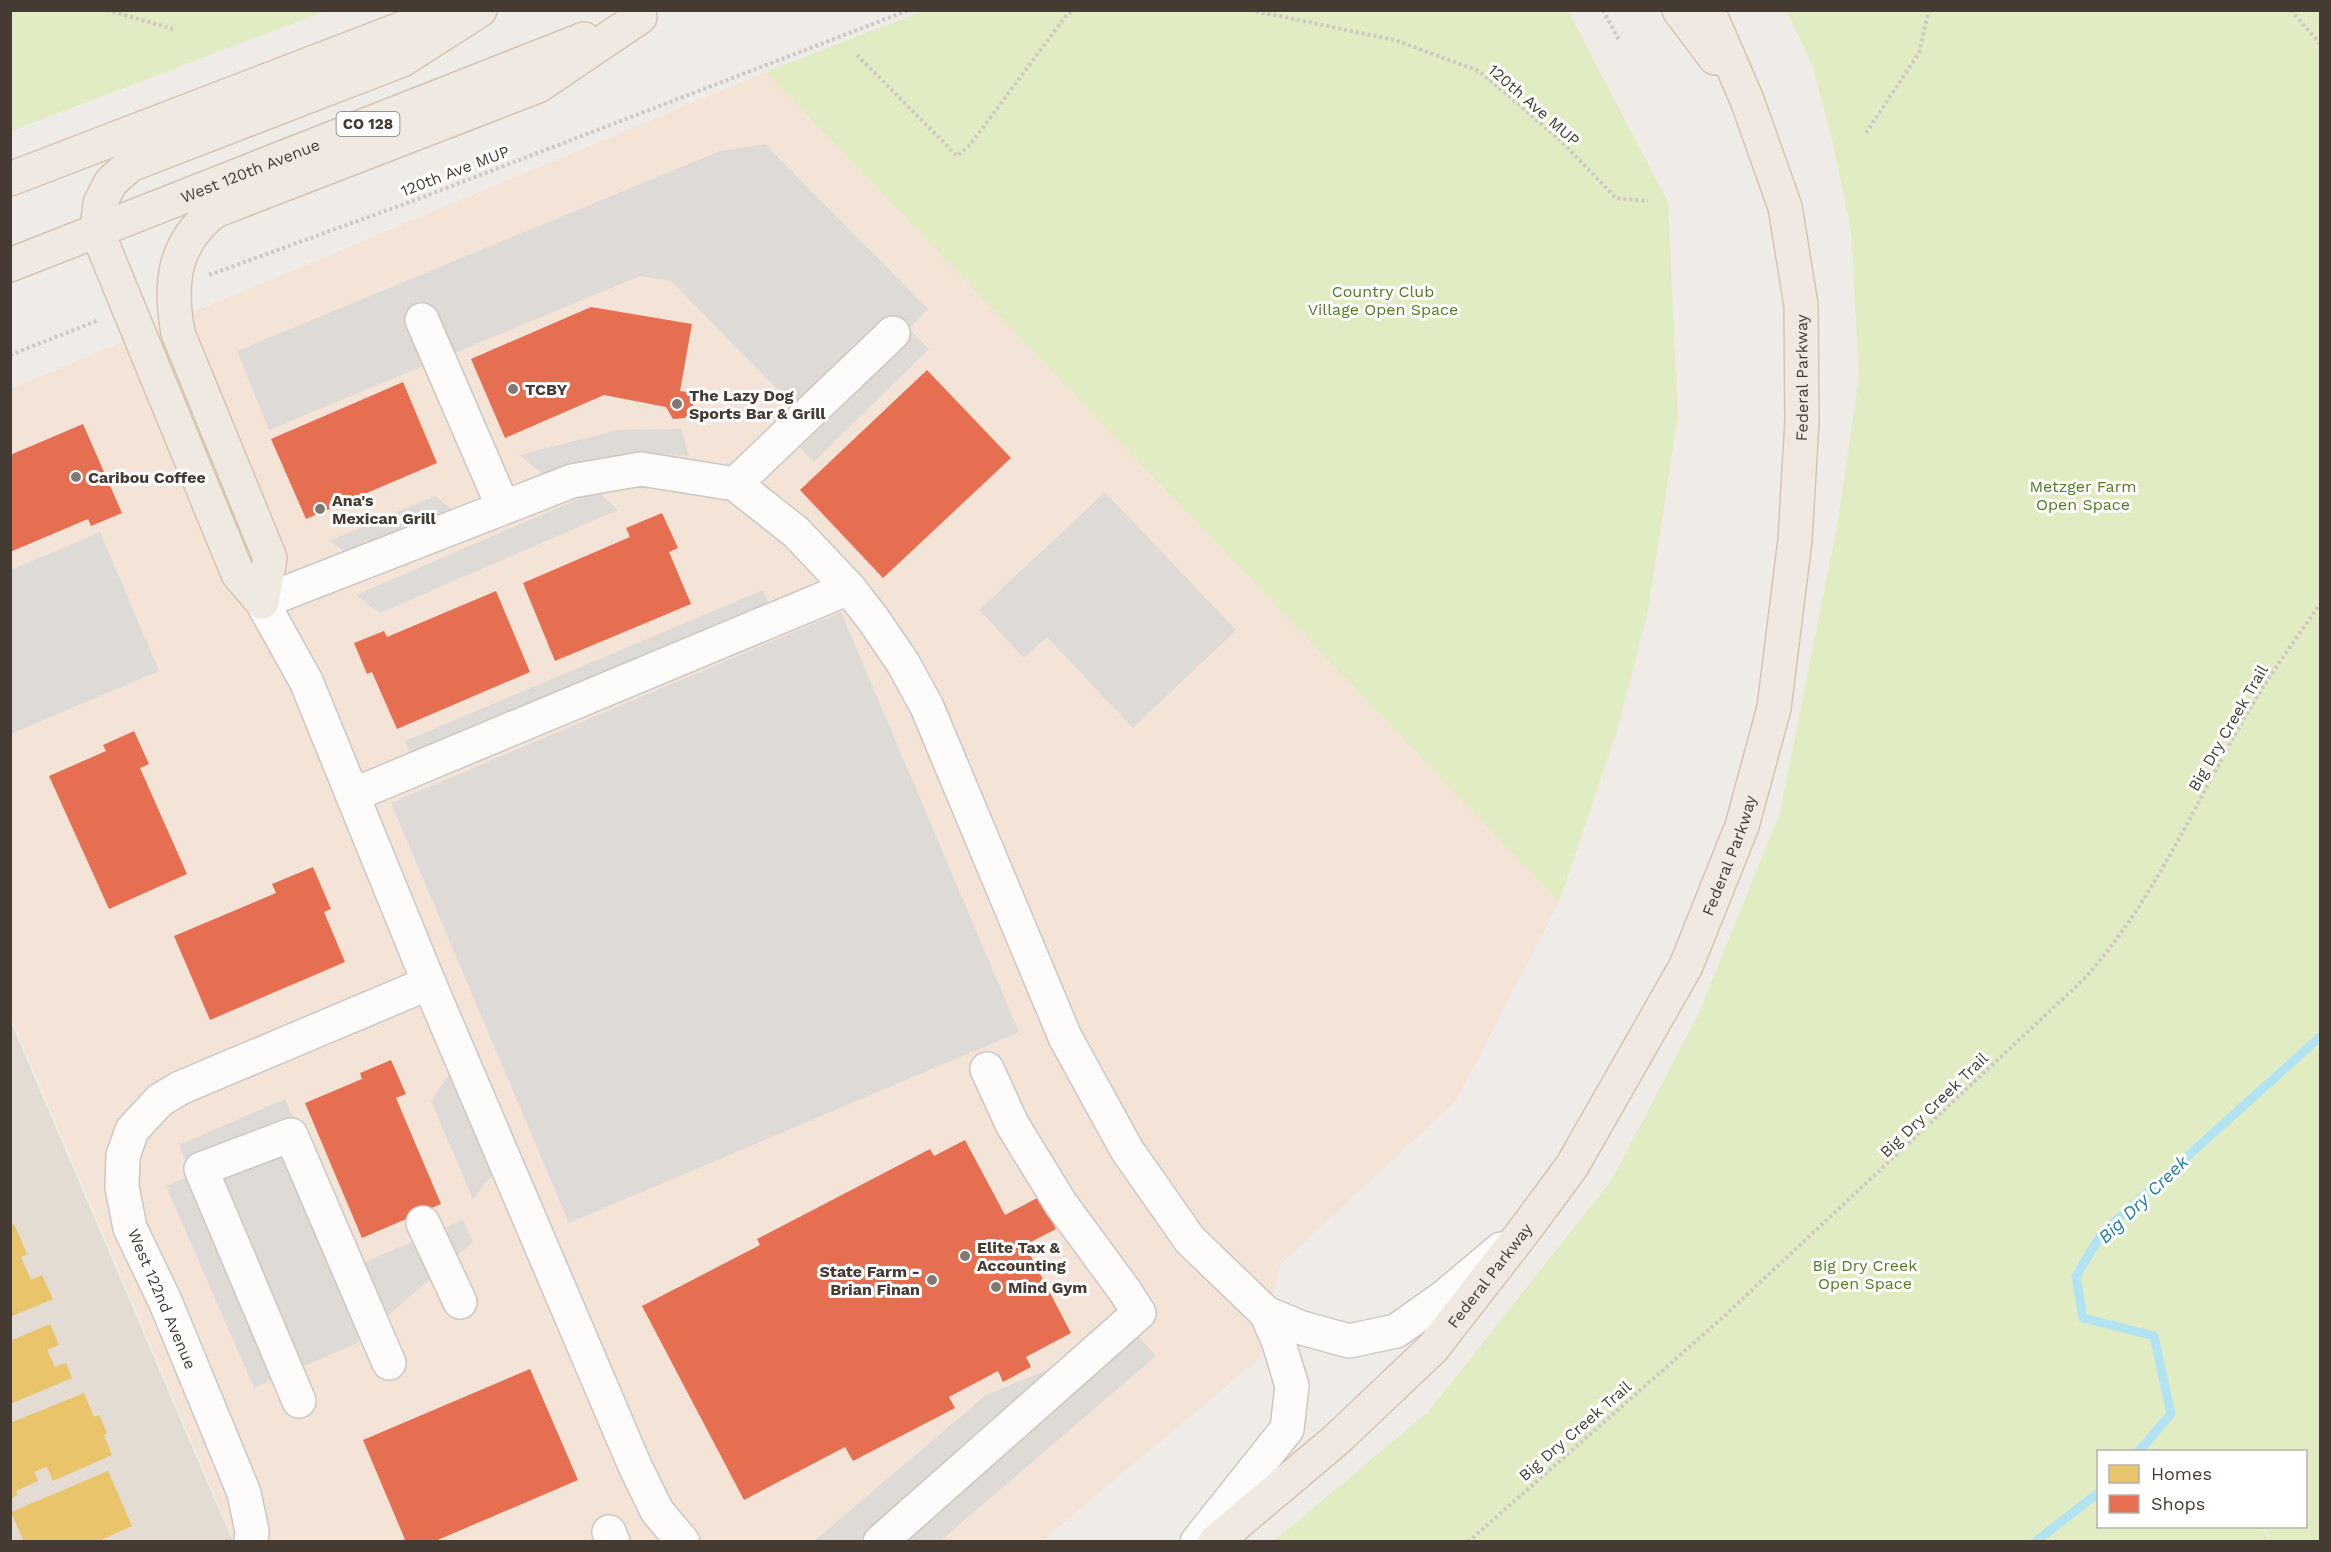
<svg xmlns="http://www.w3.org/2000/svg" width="2331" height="1552" font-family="'Work Sans',sans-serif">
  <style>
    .residential { fill: #e4dcd3 }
    .commercial { fill: #f4e4d7 }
    .green { fill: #e2ecc3 }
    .parking { fill: #dedad6 }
    .homes { fill: #e9c46a }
    .shops { fill: #e76f51 }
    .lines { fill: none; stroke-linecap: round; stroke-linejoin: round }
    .stream { stroke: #b1e3f3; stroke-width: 9 }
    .minor-casing { stroke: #cbc7c2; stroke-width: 36 }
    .major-casing { stroke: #d4c4b1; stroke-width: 36 }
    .path { stroke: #cec9c5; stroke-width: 4; stroke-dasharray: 3 3; stroke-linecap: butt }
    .minor { stroke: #fdfcfb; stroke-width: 33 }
    .major { stroke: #f0e9e2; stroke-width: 33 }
    .poi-dot { fill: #807971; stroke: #fff; stroke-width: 2 }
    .labels { text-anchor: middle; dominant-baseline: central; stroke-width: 6; stroke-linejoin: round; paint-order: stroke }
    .shield { fill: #fff; stroke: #7d7670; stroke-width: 1.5 }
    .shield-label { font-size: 15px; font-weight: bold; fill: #453b32 }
    .street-label { font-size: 16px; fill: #453b32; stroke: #fff }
    .park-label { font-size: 16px; fill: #517d1f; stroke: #fff }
    .poi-label { font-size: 16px; font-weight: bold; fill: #453b32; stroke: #fff; text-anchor: start }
    .water-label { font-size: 18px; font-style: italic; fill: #1e7fa2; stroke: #fff }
  </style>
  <rect width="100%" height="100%" fill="#efebe6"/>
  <!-- residential -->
  <path class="residential" d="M10,1020L213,1496L233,1541H11Z"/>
  <!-- commercial -->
  <path class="commercial" d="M766,72L1559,902L1456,1101L1280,1265L1260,1358L1042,1541H234L11,1017L10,389Z"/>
  <!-- green -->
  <g class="green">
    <path d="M11,10H325V11L11,131Z"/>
    <path d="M923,11H1568L1668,202L1678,415L1648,611L1617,731L1559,902L766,72Z"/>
    <path d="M1787,11H2320V1541H2271L2265,1527L2306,1526V1452H2098V1526L2263,1527L2270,1541H1274L1428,1412L1611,1181L1698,1015L1780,813L1837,526L1859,378L1851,231L1832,139L1813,67Z"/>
  </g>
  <!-- parking -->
  <g class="parking">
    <path d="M765,144L928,309L909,329L929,349L814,462L773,421L791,403L671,281L640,276L269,430L237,351L720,151Z"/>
    <path d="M681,429L689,456L632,453L543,474L519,455L618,430Z"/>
    <path d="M597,491L618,510L380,613L356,595Z"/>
    <path d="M1105,492L1236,630L1133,728L1047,637L1024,658L979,610Z"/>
    <path d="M435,496L454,511L350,555L329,541Z"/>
    <path d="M100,532L159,671L11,734V570Z"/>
    <path d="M763,590L772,611L414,762L405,741Z"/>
    <path d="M841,612L1019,1032L569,1223L391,803Z"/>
    <path d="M450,1073L493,1174L473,1199L431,1101Z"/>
    <path d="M285,1099L358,1265L463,1220L473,1242L355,1344L254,1388L166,1186L192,1175L179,1145Z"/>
    <path d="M1136,1334L1156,1356L940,1541L813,1542L986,1395Z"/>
  </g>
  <!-- homes -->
  <g class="homes">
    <path d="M14,1224L27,1254L21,1257L31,1280L42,1275L53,1299L10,1317V1226Z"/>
    <path d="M50,1324L59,1345L47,1350L55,1367L66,1363L72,1378L10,1404V1341Z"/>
    <path d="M84,1393L94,1417L99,1415L107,1433L104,1435L112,1455L53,1481L47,1467L34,1472L38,1481L16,1491L18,1495L10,1499V1423Z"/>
    <path d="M108,1471L132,1526L97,1542H24L11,1512Z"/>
  </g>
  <!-- shops -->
  <g class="shops">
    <path d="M591,307L692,324L680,391L688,392L694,401L692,411L685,418L673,419L666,407L604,395L505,438L471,359Z"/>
    <path d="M927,370L1011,458L883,578L800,490Z"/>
    <path d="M403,382L437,463L306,519L271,439Z"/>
    <path d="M83,424L122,513L91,526L88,519L10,552V455Z"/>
    <path d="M662,513L678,548L669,552L691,604L555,661L523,583L630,537L626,528Z"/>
    <path d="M496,591L530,672L397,729L372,672L367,674L354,643L384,631L387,637Z"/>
    <path d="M134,731L149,764L140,768L187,874L109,909L49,776L106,751L103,745Z"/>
    <path d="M313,867L331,909L324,912L345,962L210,1020L174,936L276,893L272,884Z"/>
    <path d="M391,1060L406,1094L396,1098L441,1204L362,1238L305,1103L362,1079L360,1073Z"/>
    <path d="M965,1140L1005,1215L1039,1197L1056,1229L1025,1245L1071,1333L1026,1357L1031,1367L1003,1382L998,1371L949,1397L955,1408L853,1461L845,1447L744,1500L642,1306L760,1245L757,1239L930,1149L934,1156Z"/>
    <path d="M530,1369L578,1480L433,1542H406L363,1440Z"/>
  </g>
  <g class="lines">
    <!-- stream -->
    <g class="stream">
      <path d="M2138,1452L2171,1414L2154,1336L2083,1318L2076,1276L2102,1233L2320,1037"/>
      <path d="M2035,1542L2098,1493"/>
    </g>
    <defs>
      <g id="minor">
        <path d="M422,320L503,507"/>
        <path d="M735,484L893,333"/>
        <path d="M353,795L849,588"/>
        <path d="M423,1223L460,1302"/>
        <path d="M299,1401L201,1169L291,1135L389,1363"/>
        <path d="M609,1532L613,1542"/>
        <path d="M251,1542L252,1531L244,1493L165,1301L130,1228L122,1187L123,1156L132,1130L160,1100L180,1088L429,983"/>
        <path d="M683,1542L657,1511L635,1466L429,983L306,681L262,602L572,481L641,469L735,484L796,532L849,588L873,619L903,663L927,707L1065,1037L1127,1150L1190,1240L1266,1313L1302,1328L1349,1341L1396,1331L1444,1297L1501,1249"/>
        <path d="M880,1542L1139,1313L1125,1291L1061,1204L1012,1124L987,1069"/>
        <path d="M1197,1542L1287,1429L1292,1386L1278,1340L1266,1313"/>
      </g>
      <g id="major">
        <path d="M1679,10L1715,58"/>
        <path d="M10,179L450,10"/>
        <path id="s1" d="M10,265L584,39"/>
        <path d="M262,602L270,558L178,333C169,284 173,243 215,211L538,86L640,17"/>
        <path d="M262,602L238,574L97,231L100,203L111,182L130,165L402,60L480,10"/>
        <path id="s2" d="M1215,1542L1336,1440L1433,1348L1527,1227L1572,1166L1686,966L1742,826L1774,708L1795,540L1802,421L1801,305L1785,207L1747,100L1708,10"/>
      </g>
    </defs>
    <!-- minor casing -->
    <use href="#minor" class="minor-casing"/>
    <!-- major casing -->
    <use href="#major" class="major-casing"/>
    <!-- path -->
    <g class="path">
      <path d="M107,10L173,29"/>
      <path d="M1250,10L1395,40L1479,71L1559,139L1616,198L1648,201"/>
      <path d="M1603,10L1619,40"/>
      <path d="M2291,10L2320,44"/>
      <path d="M857,55L957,156L970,145L1065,17L1073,10"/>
      <path d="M1866,133L1919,53L1929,10"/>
      <path d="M209,275L418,199L909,10"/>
      <path d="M10,355L99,320"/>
      <path d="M1468,1542L1721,1319L2084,979C2155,900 2196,801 2249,710C2270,674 2296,639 2320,604"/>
    </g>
    <!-- minor -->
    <use href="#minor" class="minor"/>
    <!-- major -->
    <use href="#major" class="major"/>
  </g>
  <!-- markers -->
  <g class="poi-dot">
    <circle cx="513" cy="389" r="6"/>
    <circle cx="677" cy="404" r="6"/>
    <circle cx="76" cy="477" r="6"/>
    <circle cx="320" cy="509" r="6"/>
    <circle cx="965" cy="1256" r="6"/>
    <circle cx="932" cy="1280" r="6"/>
    <circle cx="996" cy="1287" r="6"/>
  </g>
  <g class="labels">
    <!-- shield labels -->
    <rect class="shield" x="336.5" y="112" width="63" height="24" rx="4.5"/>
    <g class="shield-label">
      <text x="368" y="124">CO 128</text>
    </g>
    <!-- street labels -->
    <g class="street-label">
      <text transform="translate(1534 105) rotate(41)">120th Ave MUP</text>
      <text stroke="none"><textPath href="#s1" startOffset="258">West 120th Avenue</textPath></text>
      <text transform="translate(455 171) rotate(-21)">120th Ave MUP</text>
      <text stroke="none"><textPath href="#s2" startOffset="1356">Federal Parkway</textPath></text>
      <text transform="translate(2228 728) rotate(-60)">Big Dry Creek Trail</text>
      <text stroke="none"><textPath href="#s2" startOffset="870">Federal Parkway</textPath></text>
      <text transform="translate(1934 1105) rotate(-44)">Big Dry Creek Trail</text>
      <text stroke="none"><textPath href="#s2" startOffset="384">Federal Parkway</textPath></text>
      <text transform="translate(162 1299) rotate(67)">West 122nd Avenue</text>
      <text transform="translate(1575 1431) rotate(-41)">Big Dry Creek Trail</text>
    </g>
    <!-- park labels -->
    <g class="park-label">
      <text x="1383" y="291">Country Club<tspan x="1383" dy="18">Village Open Space</tspan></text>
      <text x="2083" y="486">Metzger Farm<tspan x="2083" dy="18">Open Space</tspan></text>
      <text x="1865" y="1265">Big Dry Creek<tspan x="1865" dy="18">Open Space</tspan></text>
    </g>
    <!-- poi labels -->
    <g class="poi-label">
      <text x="525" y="389">TCBY</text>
      <text x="689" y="395">The Lazy Dog<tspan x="689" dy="18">Sports Bar &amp; Grill</tspan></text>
      <text x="88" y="477">Caribou Coffee</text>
      <text x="332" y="500">Ana's<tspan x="332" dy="18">Mexican Grill</tspan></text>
      <text x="977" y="1247">Elite Tax &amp;<tspan x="977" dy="18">Accounting</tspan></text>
      <text x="920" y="1271" text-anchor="end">State Farm -<tspan x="920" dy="18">Brian Finan</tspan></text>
      <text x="1008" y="1287">Mind Gym</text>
    </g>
    <!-- water labels -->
    <g class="water-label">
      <text transform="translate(2143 1199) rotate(-44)">Big Dry Creek</text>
    </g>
  </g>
  <!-- border -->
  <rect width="2331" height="1552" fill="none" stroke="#453b32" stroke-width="24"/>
  <!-- legend -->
  <rect x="2097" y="1450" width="210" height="78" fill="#ffffff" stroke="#b5b1ad" stroke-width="1.5"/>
  <rect x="2109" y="1465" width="30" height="18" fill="#e9c46a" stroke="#b5b1ad" stroke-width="1.5"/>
  <text x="2151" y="1480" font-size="18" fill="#453b32">Homes</text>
  <rect x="2109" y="1495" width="30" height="18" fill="#e76f51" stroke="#b5b1ad" stroke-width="1.5"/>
  <text x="2151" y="1510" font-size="18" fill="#453b32">Shops</text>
</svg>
